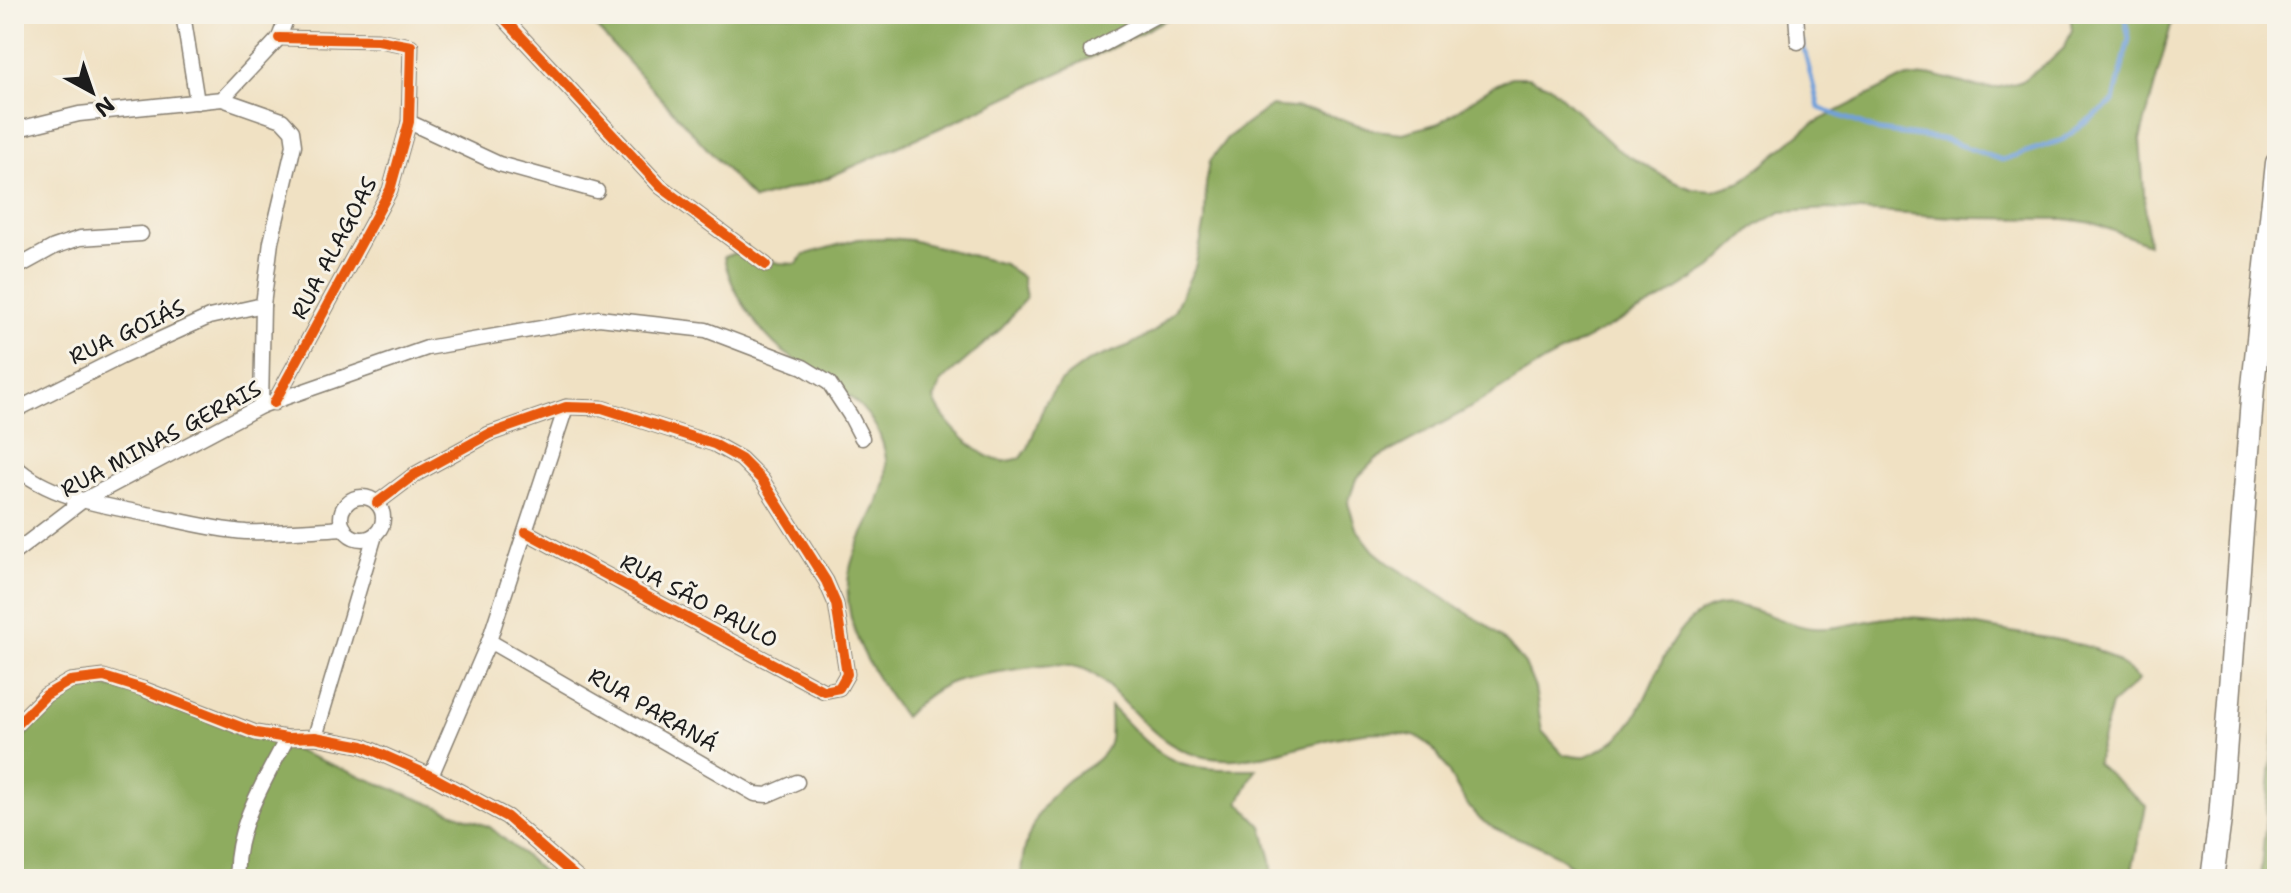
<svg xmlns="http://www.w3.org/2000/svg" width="2291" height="893" font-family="'Shantell Sans',sans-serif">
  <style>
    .forest { fill: #8eac5e; stroke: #55643d; stroke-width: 2 }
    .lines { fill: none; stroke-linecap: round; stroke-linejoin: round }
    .stream { stroke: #71a0da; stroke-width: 5 }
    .minor-casing { stroke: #867e70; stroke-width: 17 }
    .trunk-casing { stroke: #867e70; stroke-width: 25 }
    .minor { stroke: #fff; stroke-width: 14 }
    .trunk { stroke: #fff; stroke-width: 22 }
    .cycleway-casing { stroke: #f7f3e8; stroke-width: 15 }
    .cycleway { stroke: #e8590c; stroke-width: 10 }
    .labels { text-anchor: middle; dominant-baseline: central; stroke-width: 6; stroke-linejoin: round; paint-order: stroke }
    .street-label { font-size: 22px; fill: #1c1c1c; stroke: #f7f3e8 }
  </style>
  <rect width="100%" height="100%" fill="#f7f3e8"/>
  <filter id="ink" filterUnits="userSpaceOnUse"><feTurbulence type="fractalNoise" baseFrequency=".0125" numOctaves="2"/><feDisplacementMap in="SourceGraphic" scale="16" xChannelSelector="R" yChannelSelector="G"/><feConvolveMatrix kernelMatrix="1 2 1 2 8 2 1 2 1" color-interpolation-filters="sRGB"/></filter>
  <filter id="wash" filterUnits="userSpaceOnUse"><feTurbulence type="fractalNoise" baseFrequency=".006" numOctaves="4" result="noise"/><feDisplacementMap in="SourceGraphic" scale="32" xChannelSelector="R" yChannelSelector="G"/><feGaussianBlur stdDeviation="1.8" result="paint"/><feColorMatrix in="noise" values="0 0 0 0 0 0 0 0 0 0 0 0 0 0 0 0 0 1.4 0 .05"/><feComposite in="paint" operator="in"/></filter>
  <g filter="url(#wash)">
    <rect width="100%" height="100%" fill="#f0e1c3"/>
    <!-- forest -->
    <g class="forest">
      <path d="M584,14H1176L1116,46L958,120L825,179L754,200Z"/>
      <path d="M2070,14H2174L2140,140L2148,244L2093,223L2065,219L1969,218L1829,209L1781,212L1756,226L1711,268L1662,299L1545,361L1465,411L1376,459L1356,479L1348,503L1356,528L1374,551L1391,565L1488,626L1508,644L1525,664L1535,688L1542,731L1564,755C1569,755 1576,757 1582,757C1587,756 1594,752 1599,750C1653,726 1651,647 1697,615C1736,588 1774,625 1813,628C1842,630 1869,618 1897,617C1935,616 1974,626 2011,632C2039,637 2068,640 2095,649C2113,656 2126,667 2139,680L2111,705L2096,763L2146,806L2130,879H1585C1571,864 1554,852 1535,844C1517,837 1496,832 1480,819C1456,799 1446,751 1419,738C1414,735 1407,735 1401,734C1340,724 1282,762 1222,759C1171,757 1151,729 1117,695C1109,687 1096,673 1084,669C1057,661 1027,668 1000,672C955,678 937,683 904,717C871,671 832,615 854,555C869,512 900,485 880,436C865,396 817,376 785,353C759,333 730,290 724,257L737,252L779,263L797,264L803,255L858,239L888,238L911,240L1004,264L1022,277L1026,297L1002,328L941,382L934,399C942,421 978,458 1002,461C1008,462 1016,459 1021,458L1028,448L1045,403L1060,382L1089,361L1130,345L1155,331L1174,311L1195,267L1205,222L1206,184L1210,161L1227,138L1271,106L1314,110L1374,130L1403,133L1439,123L1491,87L1512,77H1528L1550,86L1617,149L1672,181L1692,189L1713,191L1741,182L1812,124L1900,79L1933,75L1977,87L1996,88L2020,82L2049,62L2064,48L2072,31Z"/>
      <path d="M96,685L143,693L233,726L490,827L552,879H14V747L41,717L73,691Z"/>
      <path d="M2277,701V879H2260Z"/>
      <path d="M1110,706C1129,724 1148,749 1173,760C1196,771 1230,769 1256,769L1239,802L1262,826L1271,860L1273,879H1021C1021,842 1038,804 1068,780C1082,769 1103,762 1109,743C1112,732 1110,717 1110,706Z"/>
    </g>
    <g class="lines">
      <!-- stream -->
      <path class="stream" d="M1802,41L1819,108L1879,131L1942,139L2002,160L2062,140L2114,101L2129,39L2124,14"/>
    </g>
  </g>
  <g filter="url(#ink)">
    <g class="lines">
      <defs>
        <g id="minor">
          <path d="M183,14L197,102"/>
          <path d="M500,14L661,187L766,265"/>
          <path d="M1796,14L1798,42"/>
          <path d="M1091,51L1159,14"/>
          <path d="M222,99L282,120L292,131L294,145L271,242L263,305L261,406"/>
          <path d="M409,122L499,164L597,191"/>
          <path d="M14,130L79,114L222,99L279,38L288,14"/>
          <path d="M14,269L54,247L80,238L141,234"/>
          <path d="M274,403L390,190L409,122L411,46L378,40L279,38"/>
          <path d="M14,411L121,357L209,317L263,305"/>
          <path d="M14,465C50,500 114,507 162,517C189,523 217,530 246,532C279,533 311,530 344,528"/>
          <circle cx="362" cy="518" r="21"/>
          <path d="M377,503L414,475L489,434L566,407L602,408L714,444L741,459L762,480L826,581L836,604L847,674L839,688L824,691L526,532"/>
          <path d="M14,553L82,501L261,406L427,348L599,318L706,330L803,367L829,383L850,415L862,438"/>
          <path d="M489,641L755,794L767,795L797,782"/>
          <path d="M14,727L46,695L70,681L104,677L143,689L256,733L287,738L315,737L363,746L431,776L507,817L578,879"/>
          <path d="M315,737L375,535"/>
          <path d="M431,776L489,641L566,407"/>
          <path d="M237,879C233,829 265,781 287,738"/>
        </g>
        <path id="trunk" d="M2212,879L2220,819L2253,386L2277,163"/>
      </defs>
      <!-- minor casing -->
      <use href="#minor" class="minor-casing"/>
      <!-- trunk casing -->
      <use href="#trunk" class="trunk-casing"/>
      <!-- minor -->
      <use href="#minor" class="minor"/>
      <!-- trunk -->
      <use href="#trunk" class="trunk"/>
      <defs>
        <g id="cycleway">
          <path d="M500,14L661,187L766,265"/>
          <path d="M274,403L390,190L409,122L411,46L378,40L279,38"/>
          <path d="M377,503L414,475L489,434L566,407L602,408L714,444L741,459L762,480L826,581L836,604L847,674L839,688L824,691L526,532"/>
          <path d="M14,727L46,695L70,681L104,677L143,689L256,733L287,738L315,737L363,746L431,776L507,817L578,879"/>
        </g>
      </defs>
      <!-- cycleway casing -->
      <use href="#cycleway" class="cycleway-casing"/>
      <!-- cycleway -->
      <use href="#cycleway" class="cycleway"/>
    </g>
  </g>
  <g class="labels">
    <!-- street labels -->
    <g class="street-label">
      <text transform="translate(334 248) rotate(-62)">RUA ALAGOAS</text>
      <text transform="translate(127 332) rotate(-25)">RUA GOIÁS</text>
      <text transform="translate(161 439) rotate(-28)">RUA MINAS GERAIS</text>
      <text transform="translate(699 601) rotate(28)">RUA SÃO PAULO</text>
      <text transform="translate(653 710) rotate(30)">RUA PARANÁ</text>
    </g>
  </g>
  <!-- margin -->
  <rect width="2291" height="893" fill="none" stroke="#f7f3e8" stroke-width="48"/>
  <!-- north arrow -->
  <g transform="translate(92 92) rotate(140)" stroke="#f7f3e8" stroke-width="6" paint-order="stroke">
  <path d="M0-6L14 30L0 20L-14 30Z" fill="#1c1c1c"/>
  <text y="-12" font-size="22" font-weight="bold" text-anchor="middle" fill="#1c1c1c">N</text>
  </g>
</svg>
